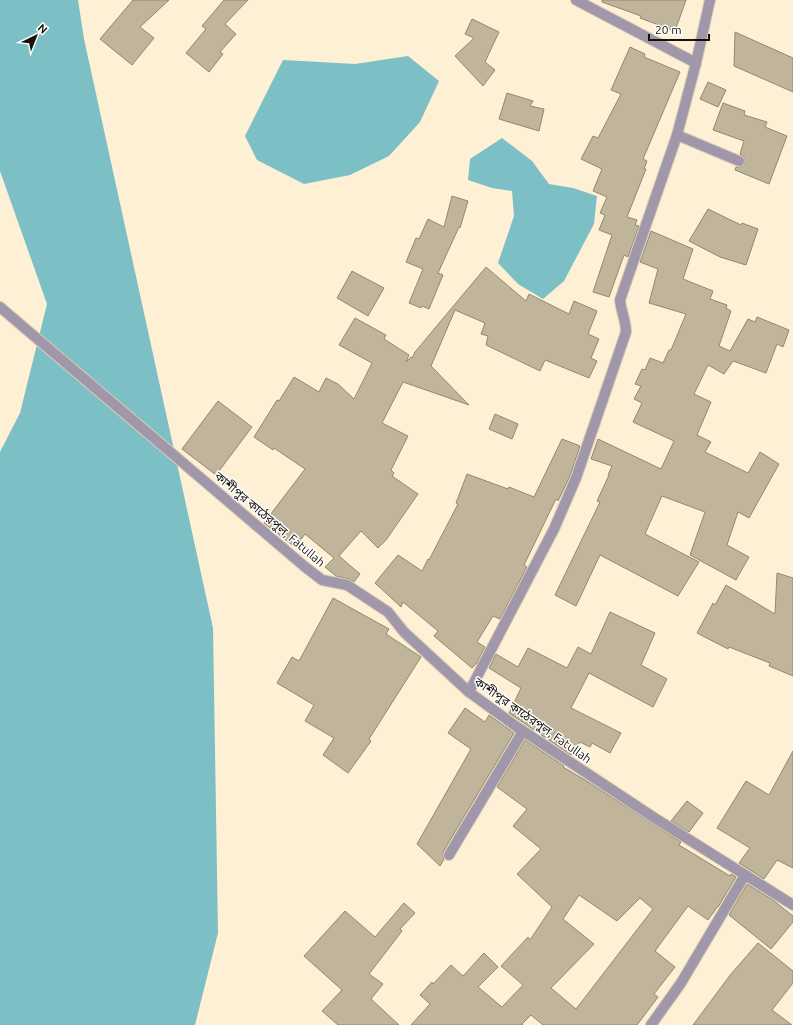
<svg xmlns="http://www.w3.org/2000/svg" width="793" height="1025" font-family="Ubuntu,'Noto Sans Bengali',sans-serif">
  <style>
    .water { fill: #7cbfc5 }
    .building { fill: #c0b49a; stroke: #93886f; fill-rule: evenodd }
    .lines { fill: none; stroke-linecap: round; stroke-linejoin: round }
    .minor-casing { stroke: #d8cdb4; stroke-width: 12 }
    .minor { stroke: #a197aa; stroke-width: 10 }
    .labels { text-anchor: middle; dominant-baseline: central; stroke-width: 3; stroke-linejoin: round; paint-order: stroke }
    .street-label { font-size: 12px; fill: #18130a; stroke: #fefefe }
  </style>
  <rect width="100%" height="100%" fill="#fdf0d4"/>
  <!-- water -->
  <g class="water">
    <path d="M0,0H78L84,39L213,628L218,933L195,1025H0V452L20,413L47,304L0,171Z"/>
    <path d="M408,56L439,81L420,122L389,156L350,175L304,184L257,160L245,136L283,60L355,64Z"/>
    <path d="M502,138L532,161L549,184L573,188L597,196L594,224L564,281L543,299L518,284L498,263L514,216L512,191L492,188L468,180L470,159Z"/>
  </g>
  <!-- building -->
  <g class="building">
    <path d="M133,0H169L140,27L154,38L132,65L100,39Z"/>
    <path d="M224,0H248L225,24L236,34L220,52L223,54L209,72L186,53L206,29L202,26Z"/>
    <path d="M602,0H686L675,31L640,18L641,16L602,2Z"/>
    <path d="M472,19L499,32L485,62L495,70L483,86L455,56L474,38L465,34Z"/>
    <path d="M735,32L793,58V92L734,66Z"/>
    <path d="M630,47L645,54L644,57L680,72L643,159L647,161L644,169H646L627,217L637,220L635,225L639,226L628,257L624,255L609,297L593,292L612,235L599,230L605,215L600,213L607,197L593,191L602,169L581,159L593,136L598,138L621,94L611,90Z"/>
    <path d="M708,82L726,90L718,107L700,99Z"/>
    <path d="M507,93L533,101L530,106L544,109L539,131L499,119Z"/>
    <path d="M723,103L745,111L744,115L767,122L765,127L787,136L769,184L735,170L736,167H740L745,163L744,157L740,154L744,141L713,130Z"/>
    <path d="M452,196L468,201L460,228L459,227L438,273L443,275L429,309L422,306L421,308L409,303L423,269L406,262L416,238L419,239L428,219L444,227Z"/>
    <path d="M708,209L741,225L742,223L758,229L746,265L720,257L689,241Z"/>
    <path d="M651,231L693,249L683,279L713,291L710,299L727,305L726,308L731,311L719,346L730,351L748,319L755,322L757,317L789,330L783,347L777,344L766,373L733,361L724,374L708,365L694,394L711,402L697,435L711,442L705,452L748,473L760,452L779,464L749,518L738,512L727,545L749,557L736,580L690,555L705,512L662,496L645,534L699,562L678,596L600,555L576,606L555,595L600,502L597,501L609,475H608L612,466L591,459L598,439L661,469L674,441L633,422L642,403L634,399L641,386L635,384L642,369L645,370L650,358L663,363L669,350H671L686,314L649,303L658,269L640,262Z"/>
    <path d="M486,267L526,301L529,294L569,314L574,301L597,311L588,334L599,339L591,358L597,361L589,378L545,360L540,371L486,345L488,336L481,334L485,323L455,310L431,366L469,405L403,382L382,423L408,436L391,470L394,473L392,476L418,494L386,540L378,548L361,531L339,556L360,574L354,582L349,579L336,576L325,567L334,558L305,534L295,547L264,523L305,469L274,448L273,450L254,437L277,400L279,401L294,377L319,392L326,378L338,384L354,399L372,363L339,345L355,318L386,335L384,339L409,355L406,362L411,357L412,358L415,352Z"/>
    <path d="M352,271L384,288L368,316L337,298Z"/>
    <path d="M218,401L252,427L216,475L182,449Z"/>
    <path d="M495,414L518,424L512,439L489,429Z"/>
    <path d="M562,439L580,446L570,476L558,501L556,499L524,565L527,567L500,619L493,616L477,642L485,647L477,663L472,668L434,636L438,631L403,602L401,607L375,583L398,555L422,571L428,559L429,560L458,504L456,503L467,474L508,489L509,487L534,497Z"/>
    <path d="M777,573L793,578V676L769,666L770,663L729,647L728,649L697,633L713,603L715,605L726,585L775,614Z"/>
    <path d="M333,598L389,629L386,634L421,657L369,739L371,741L348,773L323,755L334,738L305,721L314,705L277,683L292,657L299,661Z"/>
    <path d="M610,612L655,633L641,665L667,679L653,707L589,673L571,708L621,733L610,753L592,743L590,747L580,742L571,755L509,713L521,688L489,668L496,654L518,667L528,648L567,668L578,647L591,654Z"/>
    <path d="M465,708L485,722L489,715L514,733L443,852V855L444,859L440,866L417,844L471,749L448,733Z"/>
    <path d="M525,740L564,766L563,767L585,780L681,842L679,845L730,876L731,874L736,877L718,907V906L708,920L688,906L655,951L675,967L654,994L658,997L637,1025H543L531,1015L522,1024L523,1025H411L430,1004L420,995L432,982L433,984L451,965L463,976L484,953L498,967L478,987L502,1007L523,985L501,966L528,937L530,940L552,907L517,874L541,849L513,826L527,809L497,787ZM579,895L617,921L640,898L653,909L576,1009L551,988L594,944L563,919Z"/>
    <path d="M793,751V868L777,860L764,879L739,863L750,848L717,828L746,781L769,795Z"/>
    <path d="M687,801L703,813L689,832L671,821Z"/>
    <path d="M747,884L773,900L793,916V922L771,949L729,915Z"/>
    <path d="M404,903L415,913L400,929L402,931L369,974L383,984L371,999L399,1025H338L322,1011L342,990L304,956L345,911L375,937Z"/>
    <path d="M758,943L793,971V983L772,1010L792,1025H693L731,974Z"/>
  </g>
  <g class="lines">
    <defs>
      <g id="minor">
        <path d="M576,0L696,63"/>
        <path d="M677,135L739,161"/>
        <path d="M0,307L304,566L322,580L347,585L388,612L404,632L469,692L517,727L653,817L793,905"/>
        <path d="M469,692L554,529L576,478L626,332C626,321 621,311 620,300L677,135L696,63L710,0"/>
        <path d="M449,855L523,731"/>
        <path d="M651,1025L681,983L745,875"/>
      </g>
    </defs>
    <!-- minor casing -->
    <use href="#minor" class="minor-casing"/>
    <!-- minor -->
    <use href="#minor" class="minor"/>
  </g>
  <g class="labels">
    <!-- street labels -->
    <g class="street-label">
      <text transform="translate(270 519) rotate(40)">কাশীপুর কাঠেরপুল, Fatullah</text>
      <text transform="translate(533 720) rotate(35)">কাশীপুর কাঠেরপুল, Fatullah</text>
    </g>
  </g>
  <!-- north arrow -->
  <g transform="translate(36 36) rotate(43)" stroke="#fefefe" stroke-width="3" paint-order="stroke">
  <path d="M0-3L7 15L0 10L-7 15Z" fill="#18130a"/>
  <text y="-6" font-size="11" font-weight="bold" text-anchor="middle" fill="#18130a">N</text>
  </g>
  <!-- scale -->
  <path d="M649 34v6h60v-6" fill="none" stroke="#18130a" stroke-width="2"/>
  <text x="655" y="34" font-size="12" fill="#18130a" stroke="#fefefe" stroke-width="3" paint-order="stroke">20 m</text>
</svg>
